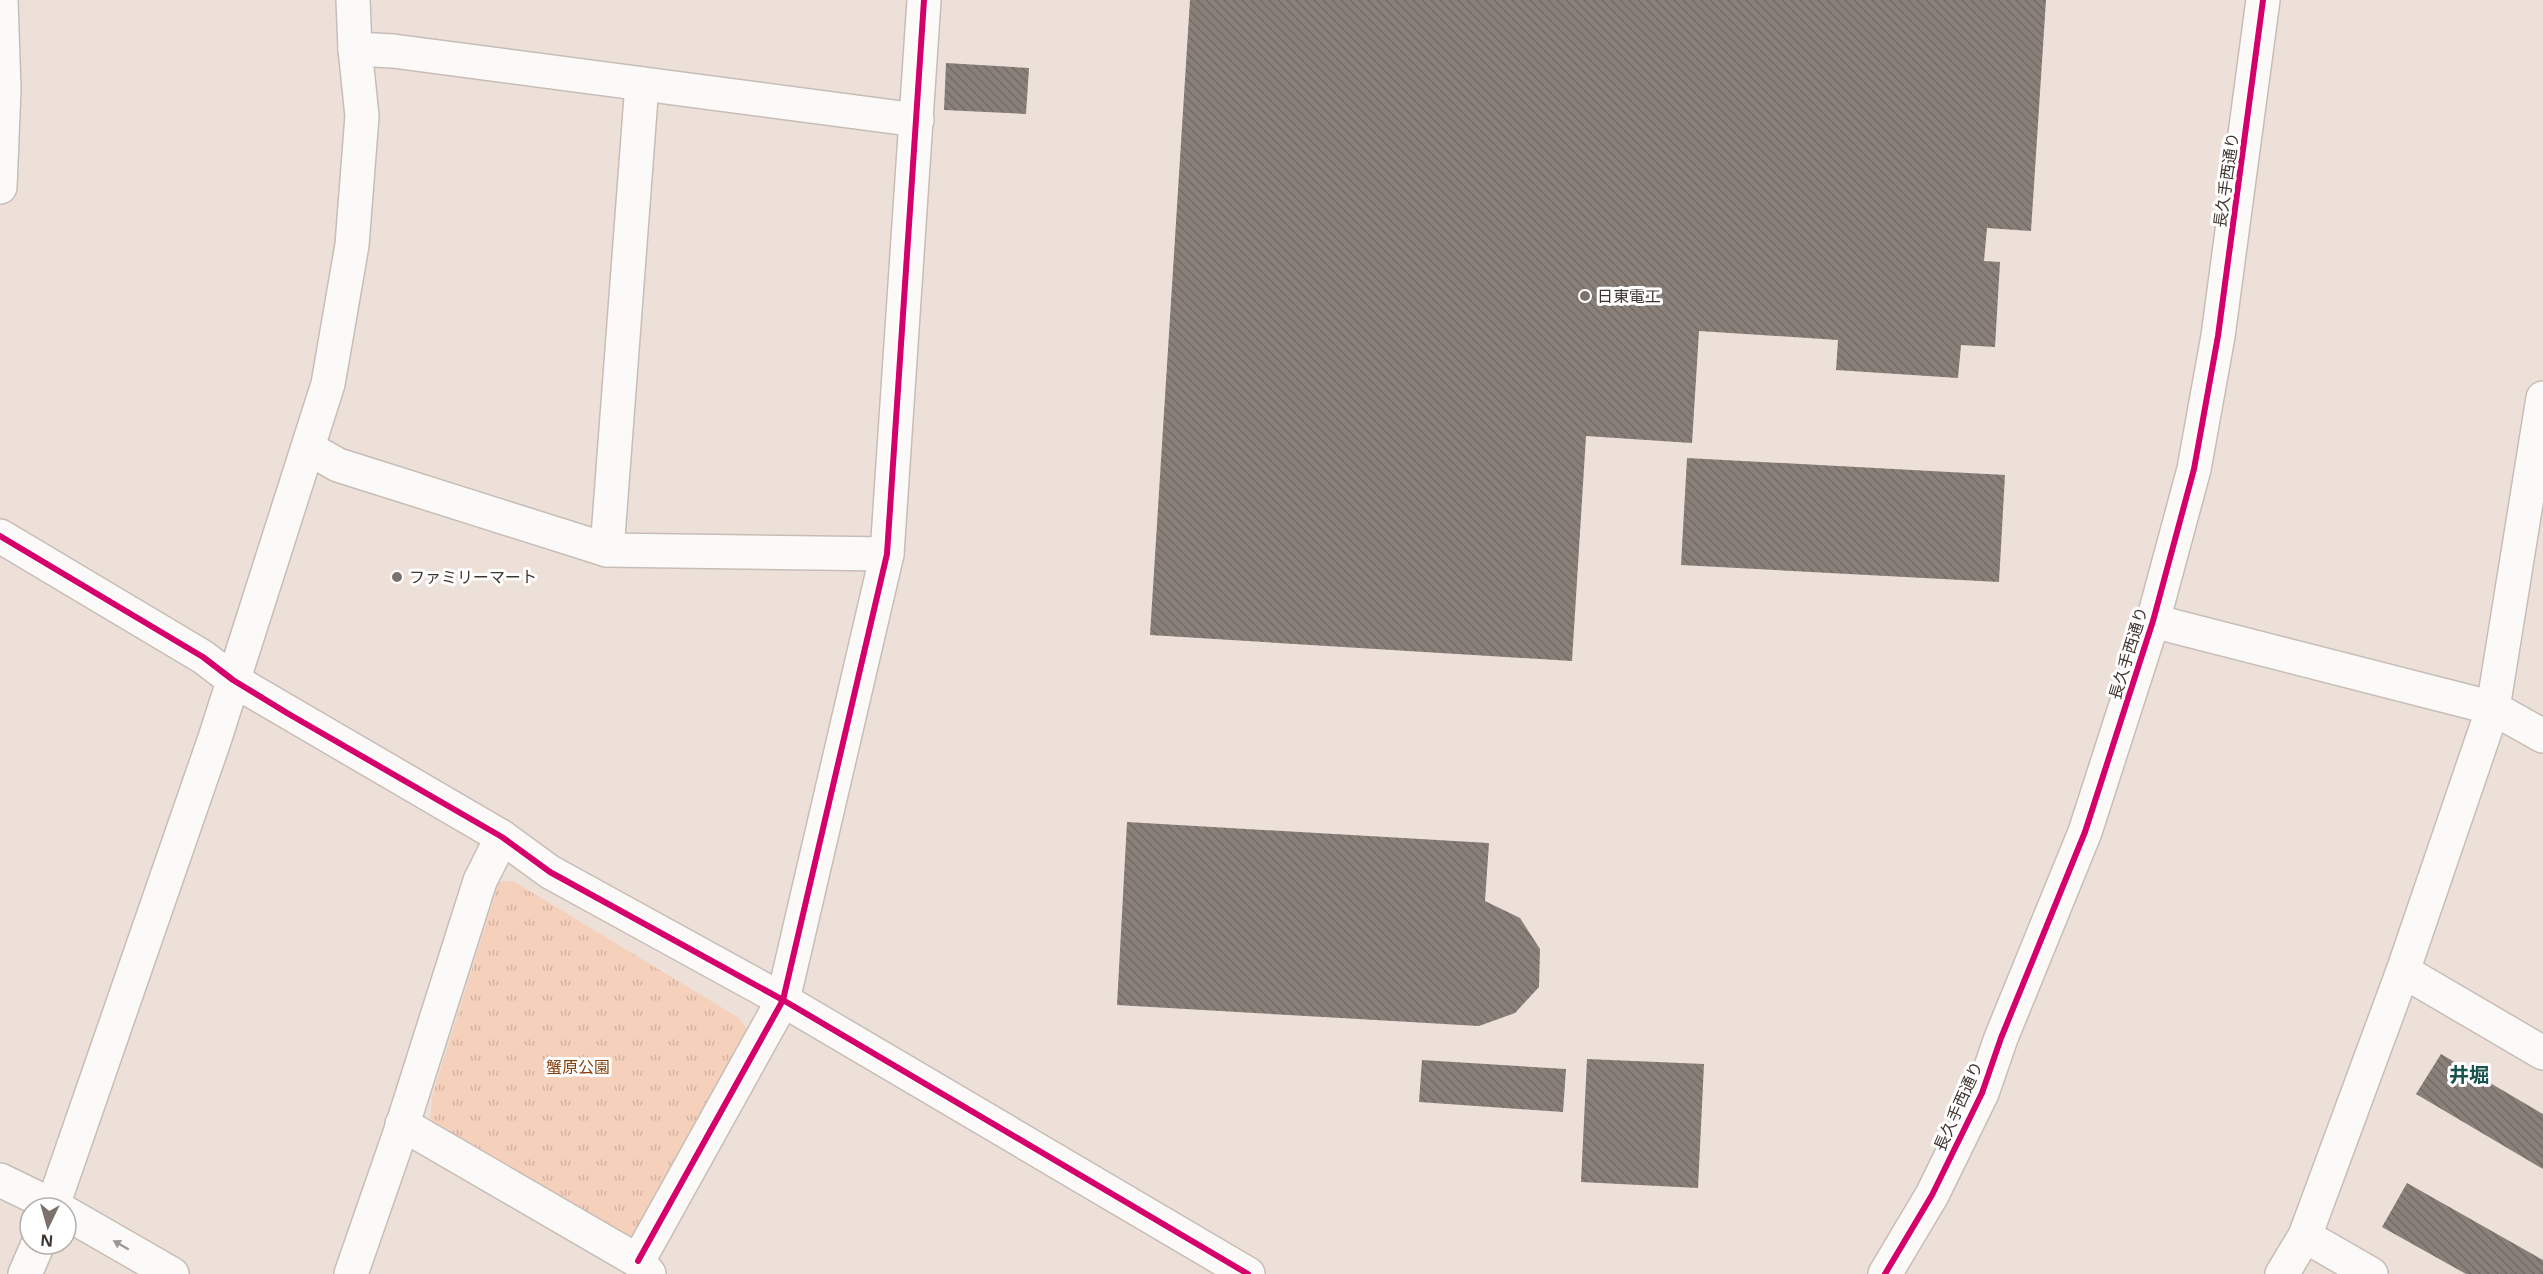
<svg xmlns="http://www.w3.org/2000/svg" width="2543" height="1274" font-family="'Open Sans','Noto Sans JP',sans-serif">
  <style>
    .park { fill: url(#park-tufts) }
    .building { fill: url(#building-back-hatch) }
    .lines { fill: none; stroke-linecap: round; stroke-linejoin: round }
    .street-casing { stroke: #c7bdb7; stroke-width: 36 }
    .secondary-casing { stroke: #c7bdb7; stroke-width: 36 }
    .street { stroke: #fcfaf9; stroke-width: 33 }
    .secondary { stroke: #fcfaf9; stroke-width: 33 }
    .cycleway-casing { stroke: #fff; stroke-width: 10 }
    .cycleway { stroke: #d6006c; stroke-width: 6 }
    .oneway { fill: #9e9894 }
    .poi-dot { fill: #7c716b; stroke: #fff; stroke-width: 2 }
    .labels { text-anchor: middle; dominant-baseline: central; stroke-width: 6; stroke-linejoin: round; paint-order: stroke }
    .street-label { font-size: 16px; fill: #3f3530; stroke: #fff }
    .poi-label { font-size: 16px; fill: #3f3530; stroke: #fff; text-anchor: start }
    .park-label { font-size: 16px; fill: #88410d; stroke: #fff }
    .quarter-label { font-size: 20px; font-weight: bold; fill: #18534e; stroke: #fff }
  </style>
  <defs>
    <pattern id="park-tufts" width="24" height="20" patternUnits="userSpaceOnUse" patternTransform="scale(1.5)"><rect width="24" height="20" fill="#f5d0bb"/><path d="M3 7l-1-3M5 7V3M7 7l1-3M15 17l-1-3M17 17v-4M19 17l1-3" fill="none" stroke="#d3b3a1"/></pattern>
    <pattern id="building-back-hatch" width="6" height="6" patternUnits="userSpaceOnUse" patternTransform="scale(1.5)"><rect width="6" height="6" fill="#8a807a"/><path d="M-1 5l2 2M0 0l6 6M5-1l2 2" fill="none" stroke="#726a64"/></pattern>
  </defs>
  <rect width="100%" height="100%" fill="#ede0d8"/>
  <!-- park -->
  <path class="park" d="M513,881L739,1018L747,1029L630,1245L430,1122L432,1097L499,882Z"/>
  <!-- building -->
  <g class="building">
    <path d="M1190,0H2046L2031,231L1987,228L1984,261L2000,262L1995,347L1961,345L1958,378L1836,370L1838,340L1699,331L1692,443L1586,436L1572,661L1150,635Z"/>
    <path d="M946,63L1029,68L1026,114L944,110Z"/>
    <path d="M1687,458L2005,475L1999,582L1681,565Z"/>
    <path d="M1127,822L1489,843L1485,901L1520,918L1540,949L1539,987L1515,1013L1479,1026L1117,1005Z"/>
    <path d="M2441,1054L2543,1114V1169L2416,1094Z"/>
    <path d="M1587,1059L1704,1064L1698,1188L1581,1182Z"/>
    <path d="M1422,1060L1566,1069L1563,1112L1419,1102Z"/>
    <path d="M2407,1183L2543,1260V1274H2466L2382,1227Z"/>
  </g>
  <g class="lines">
    <defs>
      <g id="street">
        <path d="M355,49L393,51L917,120"/>
        <path d="M0,187L4,89L1,0"/>
        <path d="M2543,398L2493,708L2543,736"/>
        <path d="M308,448L338,465L607,550L887,554"/>
        <path d="M0,536L203,657L233,680"/>
        <path d="M607,550L642,84"/>
        <path d="M2153,621L2493,708L2403,971L2305,1236L2282,1274"/>
        <path d="M2403,971L2543,1053"/>
        <path d="M402,1124L638,1261L649,1274"/>
        <path d="M0,1180L58,1208"/>
        <path d="M66,1213L172,1274"/>
        <path d="M2305,1236L2371,1274"/>
        <path d="M638,1261L783,1000L887,554L924,0"/>
        <path d="M351,1274L400,1133L480,881L502,837"/>
      </g>
      <g id="secondary">
        <path d="M233,680L502,837L550,872L783,1000L1248,1274"/>
        <path d="M52,1208L215,738L328,384L352,245L362,116L355,49L353,0"/>
        <path d="M25,1274L38,1244"/>
        <path d="M1885,1274L1932,1195L1982,1093L2001,1038L2085,832L2153,621L2194,469L2218,336L2263,0"/>
      </g>
    </defs>
    <!-- street casing -->
    <use href="#street" class="street-casing"/>
    <!-- secondary casing -->
    <use href="#secondary" class="secondary-casing"/>
    <!-- street -->
    <use href="#street" class="street"/>
    <!-- secondary -->
    <use href="#secondary" class="secondary"/>
    <defs>
      <g id="cycleway">
        <path d="M0,536L203,657L233,680L287,713L502,837L550,872L783,1000L1248,1274"/>
        <path d="M638,1261L783,1000L887,554L924,0"/>
        <path d="M1885,1274L1932,1195L1982,1093L2001,1038L2085,832L2153,621L2194,469L2218,336L2263,0"/>
      </g>
    </defs>
    <!-- cycleway casing -->
    <use href="#cycleway" class="cycleway-casing"/>
    <!-- cycleway -->
    <use href="#cycleway" class="cycleway"/>
  </g>
  <!-- one-way arrows -->
  <defs><path id="oneway-solid" d="M-6-.8H1V-3.2L6.5 0L1 3.2V.8H-6Z" transform="scale(1.5)"/></defs>
  <use class="oneway" href="#oneway-solid" transform="translate(121 1245) rotate(-150)"/>
  <!-- markers -->
  <g class="poi-dot">
    <circle cx="1585" cy="296" r="6"/>
    <circle cx="397" cy="577" r="6"/>
  </g>
  <g class="labels">
    <!-- street labels -->
    <g class="street-label">
      <text transform="translate(2226 180) rotate(-82)">長久手西通り</text>
      <text transform="translate(2128 653) rotate(-73)">長久手西通り</text>
      <text transform="translate(1958 1106) rotate(-66)">長久手西通り</text>
    </g>
    <!-- poi labels -->
    <g class="poi-label">
      <text x="1597" y="296">日東電工</text>
      <text x="409" y="577">ファミリーマート</text>
    </g>
    <!-- park labels -->
    <g class="park-label">
      <text x="578" y="1067">蟹原公園</text>
    </g>
    <!-- quarter labels -->
    <g class="quarter-label">
      <text x="2469" y="1074">井堀</text>
    </g>
  </g>
  <!-- north arrow -->
  <g transform="translate(48 1226) rotate(185)"><circle r="28" fill="#ffffff" stroke="#b2aeac" stroke-width="1.5"/>
  <path d="M0-4.5L10 22L0 15L-10 22Z" fill="#7c716b"/>
  <text y="-9" font-size="16" font-weight="bold" text-anchor="middle" fill="#3f3530">N</text>
  </g>
</svg>
